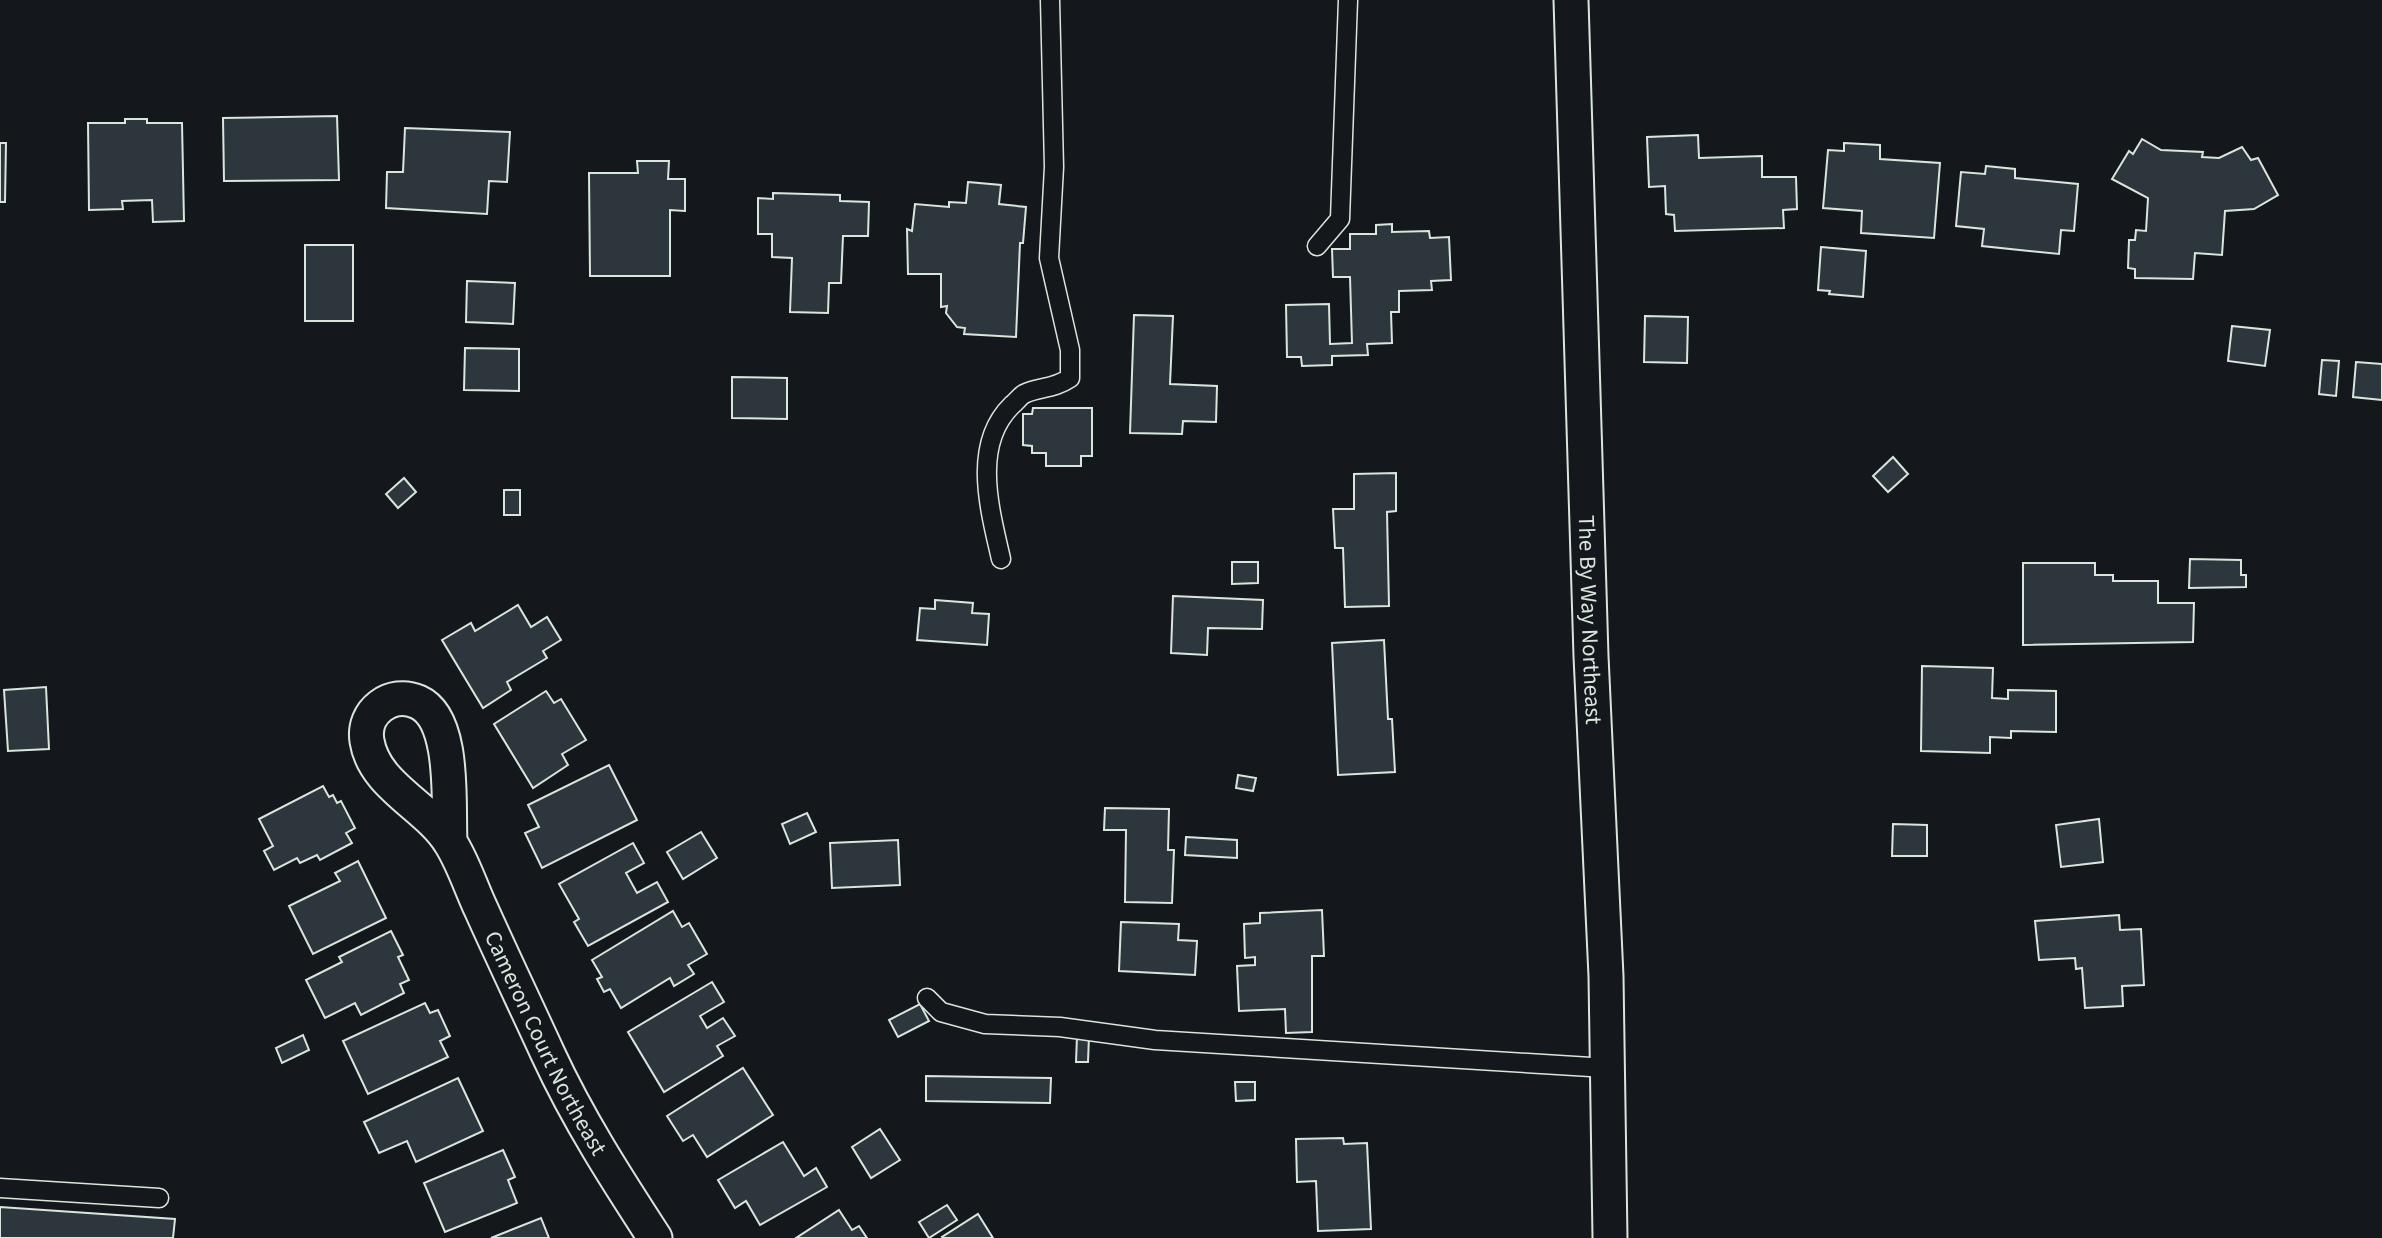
<svg xmlns="http://www.w3.org/2000/svg" width="2382" height="1238" font-family="'Source Sans 3',sans-serif">
  <style>
    .building { fill: #2c363c; stroke: #d8e6dc; stroke-width: 2 }
    .lines { fill: none; stroke-linecap: round; stroke-linejoin: round }
    .service-casing { stroke: #d8e6dc; stroke-width: 21 }
    .minor-casing { stroke: #d8e6dc; stroke-width: 37 }
    .service { stroke: #14181c; stroke-width: 18 }
    .minor { stroke: #14181c; stroke-width: 33 }
    .labels { text-anchor: middle; dominant-baseline: central; stroke-width: 5; stroke-linejoin: round; paint-order: stroke }
    .street-label { font-size: 23px; fill: #d8e6dc; stroke: #14181c }
  </style>
  <rect width="100%" height="100%" fill="#14181c"/>
  <!-- building -->
  <g class="building">
    <path d="M337,116L339,180L224,181L223,118Z"/>
    <path d="M125,119H147V123H182L184,221L153,222L152,200L122,201L123,209L89,210L88,123H125Z"/>
    <path d="M405,128L510,132L507,182L489,181L487,214L386,208L387,172H403Z"/>
    <path d="M1698,135L1699,158L1762,156V177H1796L1797,209L1783,210L1784,228L1675,231L1674,215L1666,214L1665,186L1649,187L1647,137Z"/>
    <path d="M2142,139L2161,150L2203,152L2202,157L2219,158L2242,147L2251,160L2258,158L2278,195L2254,209L2225,211L2222,255L2195,253L2193,279L2135,278V269L2128,268L2129,240H2135L2136,230L2146,231L2148,198L2112,179L2129,151L2133,154Z"/>
    <path d="M0,143H6L5,202H0Z"/>
    <path d="M1844,143L1880,145V159L1940,163L1934,238L1861,233L1862,211L1823,208L1828,150L1844,151Z"/>
    <path d="M637,161H669L668,179H685V211L670,210V276H590L589,173H638Z"/>
    <path d="M1986,166L2015,169V178L2078,184L2074,231L2061,230L2059,254L1982,246L1984,229L1956,226L1961,172L1985,174Z"/>
    <path d="M968,182L1001,185L999,204L1026,207L1023,243H1020L1016,337L964,334L965,328L957,327L946,313L947,306L941,307V274H908L907,229L912,231L915,204L949,207V202L966,203Z"/>
    <path d="M773,193L840,195V201L869,202L868,236H843L841,283H829L828,313L790,312L792,258L772,257V234H758V198L773,199Z"/>
    <path d="M1392,224V232L1429,231L1430,238L1449,237L1451,280L1431,281L1432,290L1399,291V312H1391L1392,343L1367,344L1368,355L1332,356V365L1302,366L1301,357H1287L1286,305L1329,304L1330,344L1352,343L1350,277H1333L1332,249H1350V234H1376V225Z"/>
    <rect x="305" y="245" width="48" height="76"/>
    <path d="M1821,247L1866,251L1863,297L1829,294L1830,291L1818,290Z"/>
    <path d="M467,281L515,283L513,324L466,322Z"/>
    <path d="M1134,315L1173,316L1170,384L1217,386L1216,422L1183,421L1182,434L1130,433Z"/>
    <path d="M1645,316L1688,317L1687,363L1644,362Z"/>
    <path d="M2232,326L2270,330L2265,366L2228,361Z"/>
    <path d="M465,348L519,349V391L464,390Z"/>
    <path d="M2322,360L2339,361L2336,396L2319,394Z"/>
    <path d="M2356,362L2382,364V400L2353,397Z"/>
    <path d="M732,377L787,378V419L732,418Z"/>
    <path d="M1033,408H1092V456H1081V466H1046V453H1032V446L1023,445V414H1032Z"/>
    <path d="M1893,457L1908,474L1888,492L1873,476Z"/>
    <path d="M1396,473V511L1387,512L1389,606L1345,607L1343,548H1335L1333,509H1354V474Z"/>
    <path d="M404,478L416,492L398,508L386,494Z"/>
    <rect x="504" y="490" width="16" height="25"/>
    <path d="M2190,559L2241,560V575H2246V587L2189,588Z"/>
    <path d="M1232,562H1258V583L1232,584Z"/>
    <path d="M2023,563H2095V575H2113V581H2158V603H2194L2193,642L2023,645Z"/>
    <path d="M1173,596L1263,600L1262,629L1208,628L1207,655L1171,653Z"/>
    <path d="M935,600L973,603L972,613L989,614L987,645L917,640L920,608L935,609Z"/>
    <path d="M518,605L531,627L547,617L561,640L543,651L547,658L507,682L511,690L483,708L442,640L471,623L475,631Z"/>
    <path d="M1384,640L1388,719H1392L1395,772L1338,775L1332,643Z"/>
    <path d="M1922,666L1993,668L1992,698L2008,699V690L2056,691V732L2011,731V738L1990,737V753L1921,751Z"/>
    <path d="M46,687L49,749L8,751L4,690Z"/>
    <path d="M546,691L554,703L561,699L586,740L562,754L568,765L533,788L494,724Z"/>
    <path d="M609,765L637,820L542,868L525,833L539,827L528,805Z"/>
    <path d="M1238,775L1256,778L1253,791L1236,788Z"/>
    <path d="M323,786L329,797L333,795L337,803L341,801L355,828L346,833L352,843L320,860L317,855L300,863L297,858L274,870L264,851L273,846L259,819Z"/>
    <path d="M1105,808L1169,809L1168,850H1174L1172,903L1125,902L1126,830H1104Z"/>
    <path d="M807,813L816,832L790,844L782,824Z"/>
    <path d="M2099,819L2103,862L2061,867L2056,825Z"/>
    <path d="M1893,824L1927,825V856H1892Z"/>
    <path d="M701,832L717,858L683,879L667,852Z"/>
    <path d="M1186,837L1237,840V858L1185,855Z"/>
    <path d="M898,840L900,885L832,888L830,843Z"/>
    <path d="M633,843L644,863L626,873L637,893L657,882L668,902L588,946L574,922L579,919L559,884Z"/>
    <path d="M358,861L386,918L313,954L289,906L340,881L335,873Z"/>
    <path d="M1322,910L1324,956H1312V1032L1286,1033L1285,1009L1239,1011L1237,966L1255,965V957L1245,958L1244,924L1260,923V913Z"/>
    <path d="M673,911L682,927L689,923L707,954L688,965L694,974L674,986L670,978L621,1008L610,989L604,992L597,979L602,977L592,960Z"/>
    <path d="M2119,915L2120,930L2141,929L2144,985L2122,986L2123,1006L2085,1008L2082,968L2076,969L2075,958L2039,960L2035,921Z"/>
    <path d="M1121,922L1179,924L1178,940L1197,941L1195,975L1119,971Z"/>
    <path d="M391,931L403,955L398,957L409,980L400,984L404,993L361,1015L355,1003L325,1018L306,980L342,962L339,957Z"/>
    <path d="M712,982L724,1002L700,1016L707,1028L723,1018L735,1036L717,1046L723,1056L664,1092L628,1032Z"/>
    <path d="M425,1003L430,1013L438,1010L450,1036L440,1041L448,1057L368,1094L343,1041Z"/>
    <path d="M920,1004L929,1021L898,1037L889,1020Z"/>
    <path d="M303,1035L309,1050L282,1063L276,1048Z"/>
    <path d="M1077,1036H1089L1088,1062H1076Z"/>
    <path d="M743,1068L773,1115L707,1157L693,1135L683,1141L667,1116Z"/>
    <path d="M926,1076L1051,1078L1050,1103L926,1101Z"/>
    <path d="M458,1078L483,1131L416,1162L407,1141L379,1153L364,1122Z"/>
    <path d="M1235,1082H1255V1100L1236,1101Z"/>
    <path d="M880,1129L900,1160L871,1178L852,1147Z"/>
    <path d="M1343,1138L1344,1144L1367,1143L1371,1229L1318,1231L1316,1181L1297,1182L1296,1139Z"/>
    <path d="M783,1142L804,1176L816,1168L827,1187L760,1225L746,1201L735,1208L718,1180Z"/>
    <path d="M503,1150L515,1177L508,1180L517,1203L445,1232L424,1183Z"/>
    <path d="M947,1205L957,1220L929,1238L919,1222Z"/>
    <path d="M0,1207L175,1219L173,1238H0Z"/>
    <path d="M839,1210L852,1230L859,1226L867,1238H796Z"/>
    <path d="M978,1214L993,1238H943L942,1237Z"/>
    <path d="M541,1218L549,1238H491Z"/>
  </g>
  <g class="lines">
    <defs>
      <g id="service">
        <path d="M1317,246L1340,219L1348,0"/>
        <path d="M1001,559C990,510 971,445 1012,405C1016,402 1020,396 1024,394C1040,386 1052,390 1070,378V350L1049,258L1054,167L1050,0"/>
        <path d="M927,998L941,1012L985,1024L1060,1027L1155,1040L1607,1068"/>
        <path d="M0,1188L159,1198"/>
      </g>
      <g id="minor">
        <path id="s1" d="M1571,0L1591,656L1606,976L1610,1238"/>
        <path id="s2" d="M450,841C448,805 456,719 418,702C391,690 362,712 367,741C374,786 428,806 450,842C463,862 471,888 481,909C503,958 526,1006 548,1054C578,1119 616,1178 655,1238"/>
      </g>
    </defs>
    <!-- service casing -->
    <use href="#service" class="service-casing"/>
    <!-- minor casing -->
    <use href="#minor" class="minor-casing"/>
    <!-- service -->
    <use href="#service" class="service"/>
    <!-- minor -->
    <use href="#minor" class="minor"/>
  </g>
  <g class="labels">
    <!-- street labels -->
    <g class="street-label">
      <text stroke="none"><textPath href="#s1" startOffset="620">The By Way Northeast</textPath></text>
      <text stroke="none"><textPath href="#s2" startOffset="583">Cameron Court Northeast</textPath></text>
    </g>
  </g>
</svg>
